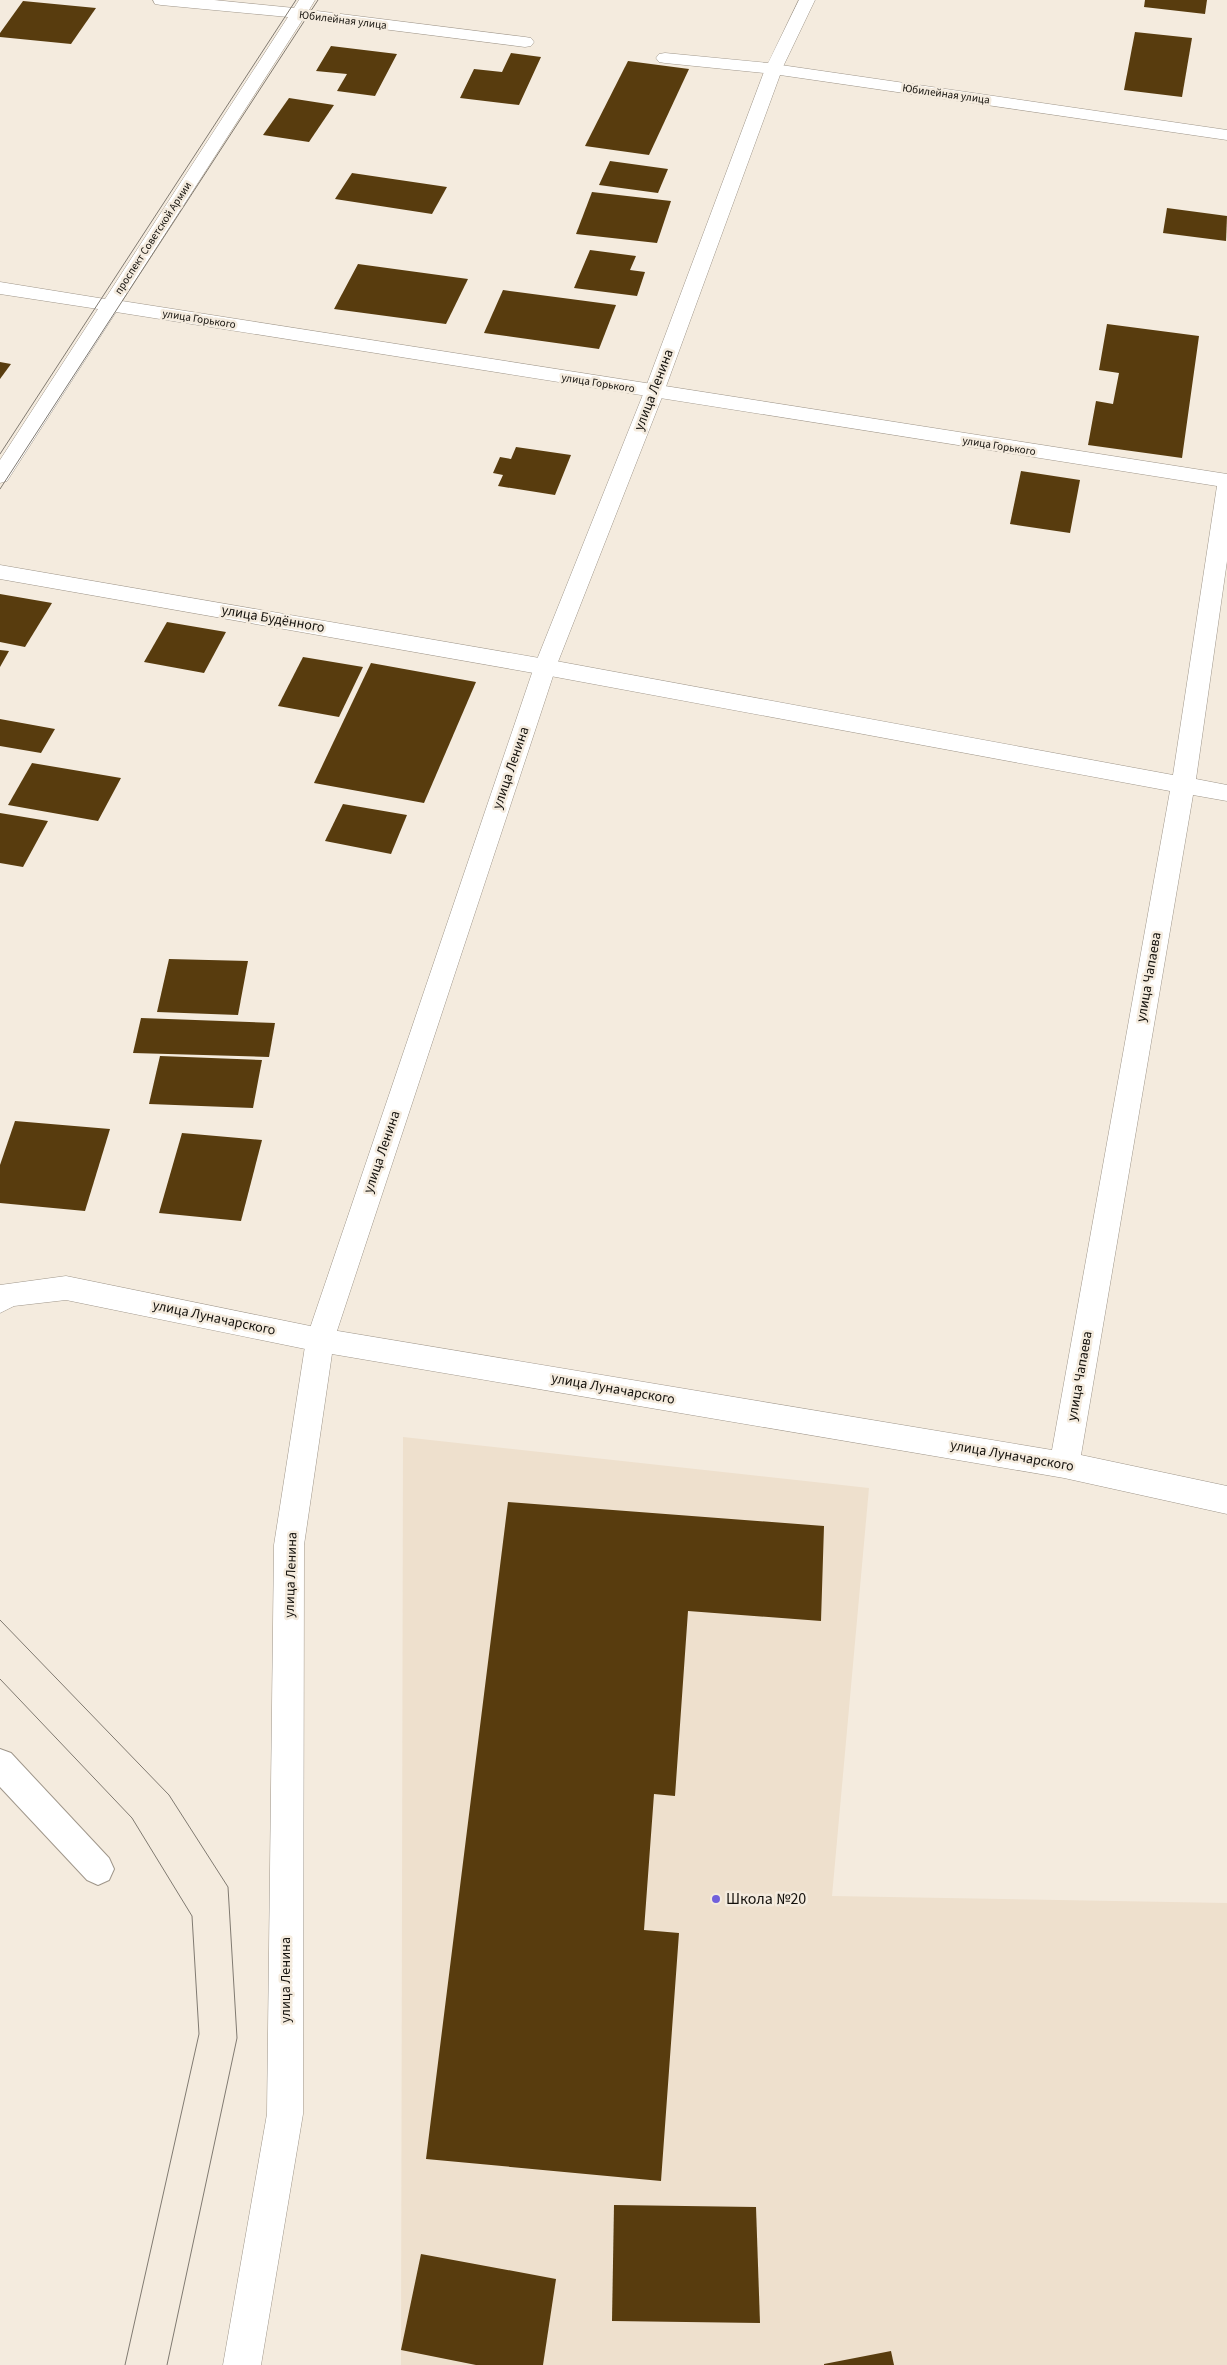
<svg xmlns="http://www.w3.org/2000/svg" width="1227" height="2365" font-family="'Source Sans 3',sans-serif">
  <style>
    .built { fill: #eee0cd }
    .building { fill: #583c0e }
    .lines { fill: none; stroke-linecap: round; stroke-linejoin: round }
    .service-casing { stroke: #9f968a; stroke-width: 2 }
    .minor-casing { stroke: #9f968a; stroke-width: 1 }
    .secondary-casing { stroke: #9f968a; stroke-width: 1 }
    .service { fill: #fff; fill-rule: evenodd }
    .minor { fill: #fff; fill-rule: evenodd }
    .secondary { fill: #fff; fill-rule: evenodd }
    .tram { stroke: #807a71; stroke-width: 1 }
    .poi-dot { fill: #7160db; stroke: #f4ebde; stroke-width: 2 }
    .labels { text-anchor: middle; dominant-baseline: central; stroke-width: 5; stroke-linejoin: round; paint-order: stroke }
    .far-street-label { font-size: 11px; fill: #14110c; stroke: #f4ebde }
    .street-label { font-size: 14px; fill: #14110c; stroke: #f4ebde }
    .near-poi-label { font-size: 16px; fill: #14110c; stroke: #f4ebde; text-anchor: start }
  </style>
  <rect width="100%" height="100%" fill="#f4ebde"/>
  <!-- built -->
  <path class="built" d="M403,1437L869,1488L832,1896L1227,1903V2365H401Z"/>
  <!-- building -->
  <g class="building">
    <path d="M1145,0H1207L1205,14L1144,7Z"/>
    <path d="M23,1L96,8L71,44L0,37V33Z"/>
    <path d="M1135,32L1192,38L1182,97L1124,90Z"/>
    <path d="M331,46L397,54L375,96L337,91L347,74L316,71Z"/>
    <path d="M511,53L541,57L519,105L460,98L474,69L502,72Z"/>
    <path d="M628,61L689,69L649,155L585,146Z"/>
    <path d="M289,98L334,105L309,142L263,135Z"/>
    <path d="M610,161L668,169L658,193L599,185Z"/>
    <path d="M352,173L447,187L432,214L335,199Z"/>
    <path d="M592,192L671,201L657,243L576,234Z"/>
    <path d="M1167,208L1227,216L1226,241L1163,233Z"/>
    <path d="M590,250L636,256L630,270L645,272L637,296L574,288Z"/>
    <path d="M358,264L468,279L446,324L334,309Z"/>
    <path d="M503,290L616,305L599,349L484,333Z"/>
    <path d="M1107,324L1199,336L1182,458L1088,445L1096,401L1113,404L1119,373L1099,370Z"/>
    <path d="M0,362L11,364L0,379Z"/>
    <path d="M516,447L571,455L555,495L498,486L503,475L493,473L500,457L511,459Z"/>
    <path d="M1021,471L1080,480L1070,533L1010,524Z"/>
    <path d="M0,594L52,603L25,647L0,642Z"/>
    <path d="M167,622L226,632L204,673L144,662Z"/>
    <path d="M0,650L9,651L0,667Z"/>
    <path d="M303,657L363,667L339,717L278,706Z"/>
    <path d="M371,663L476,682L424,803L314,783Z"/>
    <path d="M0,719L55,729L41,753L0,746Z"/>
    <path d="M32,763L121,778L98,821L8,805Z"/>
    <path d="M343,804L407,815L391,854L325,841Z"/>
    <path d="M0,813L48,821L23,867L0,863Z"/>
    <path d="M169,959L248,961L238,1015L157,1012Z"/>
    <path d="M141,1018L275,1023L269,1057L133,1053Z"/>
    <path d="M160,1056L262,1060L253,1108L149,1104Z"/>
    <path d="M15,1121L110,1129L85,1211L0,1203V1165Z"/>
    <path d="M182,1133L262,1140L241,1221L159,1213Z"/>
    <path d="M508,1502L824,1526L821,1621L688,1611L675,1796L654,1794L644,1930L679,1933L661,2181L426,2159Z"/>
    <path d="M614,2205L756,2207L760,2323L612,2321Z"/>
    <path d="M421,2254L556,2279L543,2365H476L401,2350Z"/>
    <path d="M891,2351L894,2365H824V2364Z"/>
  </g>
  <g class="lines">
    <defs>
      <path id="service" d="M0,1749L11,1753L109,1858L114,1869L109,1880L98,1885L87,1880L0,1787Z"/>
      <g id="minor">
        <path d="M153,0H214L294,8L299,0H315L309,10L525,37L531,38L534,42L531,46L525,47L303,19L122,301L1227,474V561L1196,779L1227,785V801L1193,795L1081,1455L1227,1486V1514L1064,1478L320,1352L66,1300L14,1306L0,1313V1285L66,1276L320,1328L1052,1450L1170,791L545,675L0,579V565L545,659L1173,775L1217,486L116,312L7,481L0,483V460L98,309L0,294V282L105,299L288,17L161,5L155,4Z"/>
        <path d="M799,0H815L780,73L774,74L665,63L659,62L656,58L659,54L665,53L768,63Z"/>
      </g>
      <path id="secondary" d="M774,64L1227,130V140L780,75L664,392L556,667L334,1340L304,1545L303,2114L261,2365H223L267,2114L274,1545L306,1340L534,667L644,392L765,69L768,65Z"/>
    </defs>
    <!-- service casing -->
    <use href="#service" class="service-casing"/>
    <!-- minor casing -->
    <use href="#minor" class="minor-casing"/>
    <!-- secondary casing -->
    <use href="#secondary" class="secondary-casing"/>
    <!-- service -->
    <use href="#service" class="service"/>
    <!-- minor -->
    <use href="#minor" class="minor"/>
    <!-- secondary -->
    <use href="#secondary" class="secondary"/>
    <!-- tram -->
    <g class="tram">
      <path d="M0,454L296,0"/>
      <path d="M0,489L318,0"/>
      <path d="M0,1620L169,1795L228,1887L237,2038L167,2365"/>
      <path d="M0,1679L132,1818L192,1916L199,2034L125,2365"/>
    </g>
  </g>
  <!-- markers -->
  <circle class="poi-dot" cx="716" cy="1899" r="5"/>
  <g class="labels">
    <!-- far-street labels -->
    <g class="far-street-label">
      <text transform="translate(343 20) rotate(7)">Юбилейная улица</text>
      <text transform="translate(946 94) rotate(8)">Юбилейная улица</text>
      <text transform="translate(153 238) rotate(-57)">проспект Советской Армии</text>
      <text transform="translate(199 319) rotate(9)">улица Горького</text>
      <text transform="translate(598 383) rotate(9)">улица Горького</text>
      <text transform="translate(999 446) rotate(9)">улица Горького</text>
    </g>
    <!-- street labels -->
    <g class="street-label">
      <text transform="translate(654 390) rotate(-69)">улица Ленина</text>
      <text transform="translate(273 619) rotate(10)">улица Будённого</text>
      <text transform="translate(511 768) rotate(-71)">улица Ленина</text>
      <text transform="translate(1149 977) rotate(-80)">улица Чапаева</text>
      <text transform="translate(382 1152) rotate(-71)">улица Ленина</text>
      <text transform="translate(214 1318) rotate(12)">улица Луначарского</text>
      <text transform="translate(1080 1376) rotate(-80)">улица Чапаева</text>
      <text transform="translate(613 1389) rotate(10)">улица Луначарского</text>
      <text transform="translate(1012 1456) rotate(10)">улица Луначарского</text>
      <text transform="translate(291 1575) rotate(-88)">улица Ленина</text>
      <text transform="translate(286 1980) rotate(-90)">улица Ленина</text>
    </g>
    <!-- near-poi labels -->
    <g class="near-poi-label">
      <text x="726" y="1899">Школа №20</text>
    </g>
  </g>
</svg>
